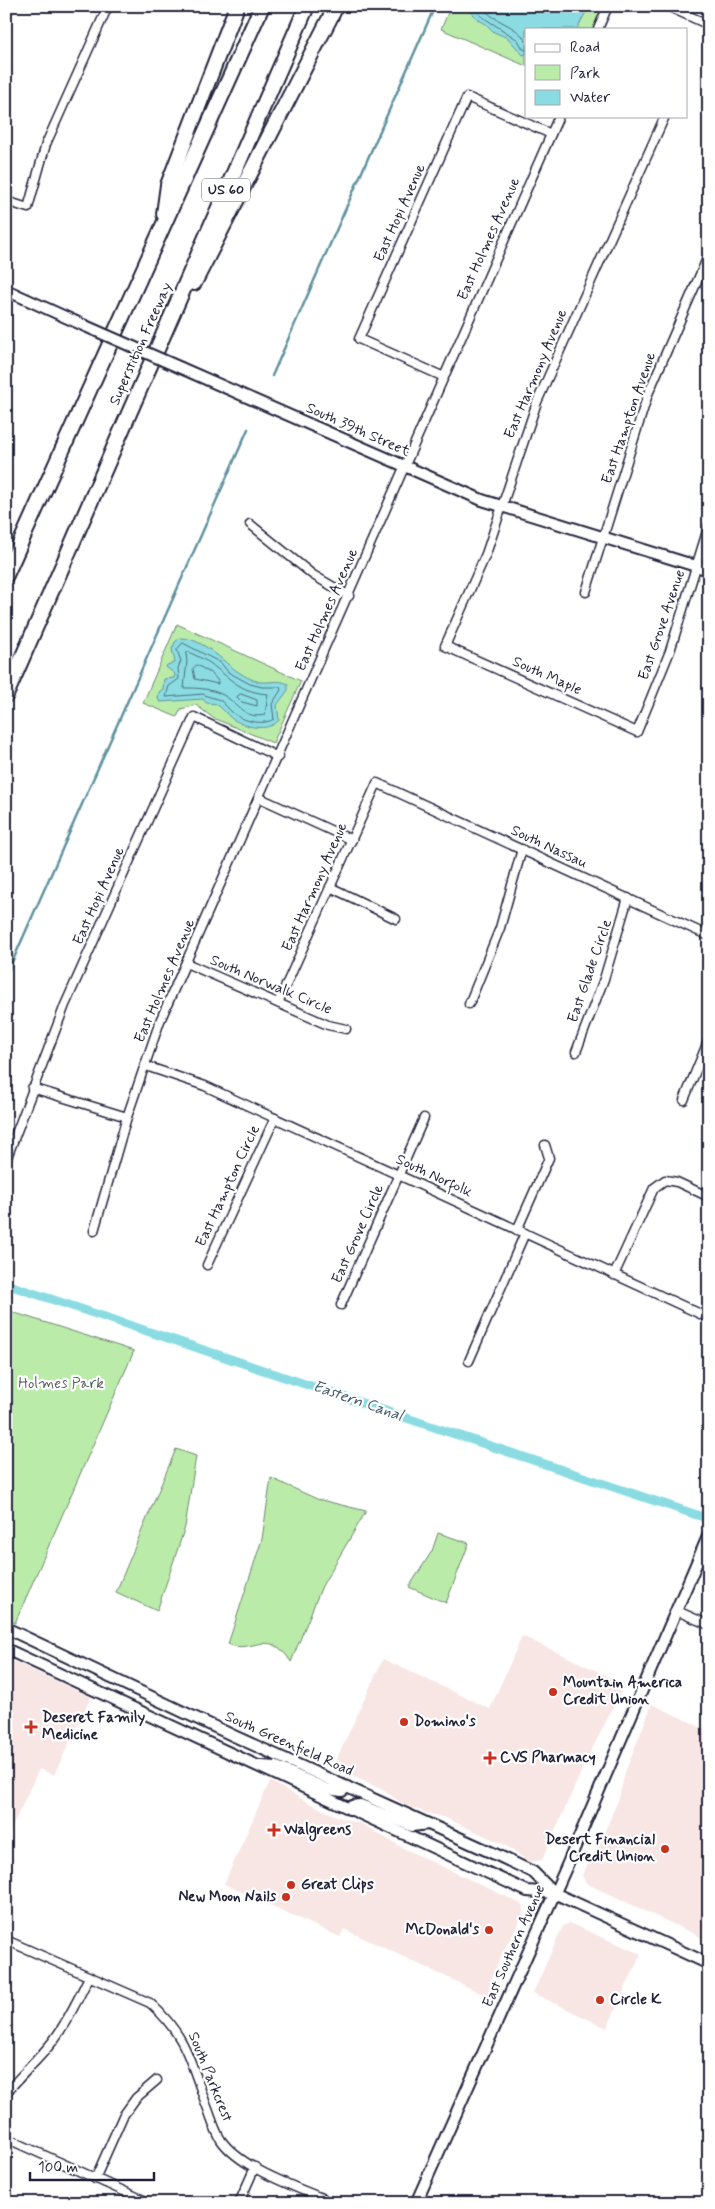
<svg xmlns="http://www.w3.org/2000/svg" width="715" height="2209" font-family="Mynerve,sans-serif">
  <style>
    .built { fill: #f8e6e4 }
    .green { fill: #bbeba9; stroke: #6e8672 }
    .water { fill: #8bdce2; stroke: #61929f }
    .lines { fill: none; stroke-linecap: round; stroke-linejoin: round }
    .shore { stroke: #4c6c7e; stroke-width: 1 }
    .stream { stroke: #61929f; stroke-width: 2.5 }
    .canal { stroke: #8bdce2; stroke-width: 9 }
    .street-casing { stroke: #22223b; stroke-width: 11 }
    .secondary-casing { stroke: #22223b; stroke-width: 14 }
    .highway-casing { stroke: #22223b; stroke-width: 18 }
    .street { stroke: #fff; stroke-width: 8 }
    .secondary { stroke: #fff; stroke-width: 10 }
    .highway { stroke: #fff; stroke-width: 14 }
    .secondary-bridge-casing { stroke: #22223b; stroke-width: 14; stroke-linecap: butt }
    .secondary-bridge { stroke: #fff; stroke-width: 10 }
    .poi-dot { fill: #c8321e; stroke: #fff; stroke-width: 2 }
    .labels { text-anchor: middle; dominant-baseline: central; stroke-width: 4.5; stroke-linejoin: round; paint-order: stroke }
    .shield { fill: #fff; stroke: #646476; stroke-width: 1 }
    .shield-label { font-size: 14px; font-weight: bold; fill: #22223b }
    .street-label { font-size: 15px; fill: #22223b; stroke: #fff }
    .park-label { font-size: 15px; fill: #505e5c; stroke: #fff }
    .poi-label { font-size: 15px; font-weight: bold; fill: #22223b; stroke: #fff; text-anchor: start }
    .water-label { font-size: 16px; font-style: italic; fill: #425a6d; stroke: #fff }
  </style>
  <rect width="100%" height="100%" fill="#fff"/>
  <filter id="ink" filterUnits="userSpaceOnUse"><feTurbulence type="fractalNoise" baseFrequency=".02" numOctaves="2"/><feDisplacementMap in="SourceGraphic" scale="10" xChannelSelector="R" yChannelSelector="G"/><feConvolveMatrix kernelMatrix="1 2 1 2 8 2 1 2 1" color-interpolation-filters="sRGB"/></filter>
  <g filter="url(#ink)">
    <!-- built -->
    <g class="built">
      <path d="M522,1636L625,1684L586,1761L542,1860L530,1862L505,1845L446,1818L423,1812L400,1802L385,1791L333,1767L383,1659L490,1709Z"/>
      <path d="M6,1658L91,1697L54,1775L39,1769L6,1840Z"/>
      <path d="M652,1704L709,1731V1941L594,1887L586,1883L582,1875L598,1847L619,1798L625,1773Z"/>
      <path d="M270,1781L309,1803L338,1817L362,1824L403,1848L519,1903L523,1906V1915L505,1948L492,1977L487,1996L344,1929L340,1937L224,1884Z"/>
      <path d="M569,1923L641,1954L607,2028L533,1993L563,1926Z"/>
    </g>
    <!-- green -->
    <g class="green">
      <path d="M451,6H608L598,29H526V66L441,29Z"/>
      <path d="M177,624L301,681L273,743L213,718L196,705L181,709L177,717L143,703Z"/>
      <path d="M6,1310L134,1351L15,1623L6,1619Z"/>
      <path d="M176,1449L196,1456L185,1527L157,1611L116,1592Z"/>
      <path d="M271,1478L317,1499L366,1511L322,1586L291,1662C269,1626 252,1655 228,1644L262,1539Z"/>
      <path d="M438,1533L469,1543L446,1603L409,1587L432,1551Z"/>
    </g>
    <!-- water -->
    <g class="water">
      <path d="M467,6H589L577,29H526V54L523,55L508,38L494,32L486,24L477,19Z"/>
      <path d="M180,638C204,638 222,662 240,673C246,677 254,681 261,682C271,683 278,679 288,684V690L277,705L279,720C268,733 244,727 231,718C226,714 222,707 216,704C210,702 207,706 203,699L160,702L158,699L159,692L163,689L164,679L174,678L175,674L166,667L167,665L175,663L172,649L175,642Z"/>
    </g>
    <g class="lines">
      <!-- shore -->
      <g class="shore">
        <path d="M474,6L481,16L518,40L523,49L526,50"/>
        <path d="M482,6C491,22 517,24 526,41"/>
        <path d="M183,643L221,663L228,672L250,684L262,687H280L281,690L272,704L274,719C262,726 243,721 233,713C228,709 225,704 221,701C215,697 209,698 203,694L166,697L169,686L179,679L178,668L181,661L177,650Z"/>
        <path d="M189,652C198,657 209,661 216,668C234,682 242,692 268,694L265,715C243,720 237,701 221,694C208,688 197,688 184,688L187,661L186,654Z"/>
        <path d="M197,665L212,674L218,681V684L195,679L193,669Z"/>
        <path d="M241,694L257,700V706L242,702L237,697Z"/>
      </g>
      <!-- stream -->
      <g class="stream">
        <path d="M272,376L435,6"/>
        <path d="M6,976L248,429"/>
      </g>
      <!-- canal -->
      <path class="canal" d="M6,1284L709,1519"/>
      <defs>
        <g id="street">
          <path d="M667,6L709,25"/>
          <path d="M598,29L608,6"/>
          <path d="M665,116L537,402L486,554L445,646L637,732L670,651L709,525"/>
          <path d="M6,201L28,208L46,144L108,6"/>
          <path d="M444,377L359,339L467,97L551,134"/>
          <path d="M250,524L313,575L349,596"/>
          <path d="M586,592L648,394L709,254"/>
          <path d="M260,798L352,840"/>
          <path d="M330,887L396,919"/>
          <path d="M186,963L328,1025L346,1029"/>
          <path d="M278,1003L377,783L709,936"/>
          <path d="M469,1004L500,928L522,849"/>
          <path d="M576,1052L604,979L628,898"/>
          <path d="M146,1066L205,1086L709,1318"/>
          <path d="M32,1088L127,1117"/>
          <path d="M684,1100L709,1039"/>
          <path d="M6,1160L65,1005L194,717L278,757"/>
          <path d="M517,1230L549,1158L545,1145"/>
          <path d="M94,1231L127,1117L160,1021L559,116"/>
          <path d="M207,1265L275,1118"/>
          <path d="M614,1275L654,1188L665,1180L677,1182L709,1197"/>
          <path d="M341,1305L424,1118"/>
          <path d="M469,1361L525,1233"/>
          <path d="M675,1610L709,1625"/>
          <path d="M6,1940L150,2003C186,2035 190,2061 206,2104C211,2116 214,2129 221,2140C242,2170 300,2188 333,2203"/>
          <path d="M6,2093C21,2075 39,2059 53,2041C68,2021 78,1999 89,1977"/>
          <path d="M6,2138L150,2203"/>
          <path d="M95,2179L123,2116L136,2098L157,2080"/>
          <path d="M239,2203L255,2167"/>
        </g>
        <g id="secondary">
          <path d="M6,290L83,325"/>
          <path d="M181,368L482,500L709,570"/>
          <path d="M6,1628L234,1736L497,1855L533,1872L554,1893L709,1964"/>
          <path d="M6,1649L527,1891L554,1893"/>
          <path d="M261,1766L277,1767L327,1789L342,1791L347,1787"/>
          <path d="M349,1809L352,1806L360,1805L412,1826L428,1824"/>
          <path d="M416,2203L565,1870L709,1534"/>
        </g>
        <g id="highway">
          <path d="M164,214L168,185L237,6"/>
          <path d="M194,283L336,6"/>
          <path d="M6,575L262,6"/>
          <path d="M6,695L307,6"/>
        </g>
      </defs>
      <!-- street casing -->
      <use href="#street" class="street-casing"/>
      <!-- secondary casing -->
      <use href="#secondary" class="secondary-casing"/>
      <!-- highway casing -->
      <use href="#highway" class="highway-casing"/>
      <!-- street -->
      <use href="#street" class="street"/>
      <!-- secondary -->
      <use href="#secondary" class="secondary"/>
      <!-- highway -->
      <use href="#highway" class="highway"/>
      <defs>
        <path id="secondary-bridge" d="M83,325L181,368"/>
      </defs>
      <!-- secondary-bridge casing -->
      <use href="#secondary-bridge" class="secondary-bridge-casing"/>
      <!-- secondary-bridge -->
      <use href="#secondary-bridge" class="secondary-bridge"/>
    </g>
  </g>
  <!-- markers -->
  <g class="poi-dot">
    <circle cx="553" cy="1692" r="5"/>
    <circle cx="404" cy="1722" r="5"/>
    <path d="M28.5 1719.5h5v5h5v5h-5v5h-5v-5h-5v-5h5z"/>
    <path d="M487.5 1750.5h5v5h5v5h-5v5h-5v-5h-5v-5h5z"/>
    <path d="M271.5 1822.5h5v5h5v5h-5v5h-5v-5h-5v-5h5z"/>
    <circle cx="665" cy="1849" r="5"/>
    <circle cx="291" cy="1885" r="5"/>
    <circle cx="286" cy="1897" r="5"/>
    <circle cx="489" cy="1930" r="5"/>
    <circle cx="600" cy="2000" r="5"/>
  </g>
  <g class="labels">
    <!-- shield labels -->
    <rect class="shield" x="202" y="178.5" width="48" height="23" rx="4"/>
    <g class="shield-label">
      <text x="226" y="190">US 60</text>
    </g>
    <!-- street labels -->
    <g class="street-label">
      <text transform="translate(400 213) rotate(-66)">East Hopi Avenue</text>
      <text transform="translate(489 239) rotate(-66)">East Holmes Avenue</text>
      <text transform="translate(141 344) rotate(-66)">Superstition Freeway</text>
      <text transform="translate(536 374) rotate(-67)">East Harmony Avenue</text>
      <text transform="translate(629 418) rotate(-71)">East Hampton Avenue</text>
      <text transform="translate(358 430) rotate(24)">South 39th Street</text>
      <text transform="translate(327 610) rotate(-66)">East Holmes Avenue</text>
      <text transform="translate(662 625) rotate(-71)">East Grove Avenue</text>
      <text transform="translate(547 676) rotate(24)">South Maple</text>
      <text transform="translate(549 847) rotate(25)">South Nassau</text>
      <text transform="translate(315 887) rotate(-66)">East Harmony Avenue</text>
      <text transform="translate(99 896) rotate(-66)">East Hopi Avenue</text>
      <text transform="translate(590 971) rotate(-71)">East Glade Circle</text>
      <text transform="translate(165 981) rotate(-67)">East Holmes Avenue</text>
      <text transform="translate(271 985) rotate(23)">South Norwalk Circle</text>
      <text transform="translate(434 1176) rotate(25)">South Norfolk</text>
      <text transform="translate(228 1186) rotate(-65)">East Hampton Circle</text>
      <text transform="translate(358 1234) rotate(-66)">East Grove Circle</text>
      <text transform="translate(289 1744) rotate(24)">South Greenfield Road</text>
      <text transform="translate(514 1946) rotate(-66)">East Southern Avenue</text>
      <text transform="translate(210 2077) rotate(68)">South Parkcrest</text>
    </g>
    <!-- park labels -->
    <g class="park-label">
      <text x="61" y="1384">Holmes Park</text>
    </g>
    <!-- poi labels -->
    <g class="poi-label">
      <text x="563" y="1683">Mountain America<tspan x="563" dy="17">Credit Union</tspan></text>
      <text x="42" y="1718">Deseret Family<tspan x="42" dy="17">Medicine</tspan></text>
      <text x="414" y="1722">Domino's</text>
      <text x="500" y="1758">CVS Pharmacy</text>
      <text x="284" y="1830">Walgreens</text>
      <text x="655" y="1840" text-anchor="end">Desert Financial<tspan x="655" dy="17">Credit Union</tspan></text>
      <text x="301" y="1885">Great Clips</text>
      <text x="276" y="1897" text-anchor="end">New Moon Nails</text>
      <text x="479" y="1930" text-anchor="end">McDonald's</text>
      <text x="610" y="2000">Circle K</text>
    </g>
    <!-- water labels -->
    <g class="water-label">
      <text transform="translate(358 1401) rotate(19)">Eastern Canal</text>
    </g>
  </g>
  <!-- margin -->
  <rect width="715" height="2209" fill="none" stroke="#fff" stroke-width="25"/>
  <rect x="12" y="12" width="690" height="2184" fill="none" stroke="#22223b" stroke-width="2" filter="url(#ink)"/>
  <!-- legend -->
  <rect x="525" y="28" width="162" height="90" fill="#ffffff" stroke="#a7a7b1"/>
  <rect x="535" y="44" width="25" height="8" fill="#ffffff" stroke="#a7a7b1"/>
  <text x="570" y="52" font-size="15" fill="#22223b">Road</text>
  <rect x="535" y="65" width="25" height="15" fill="#bbeba9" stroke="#a7a7b1"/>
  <text x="570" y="78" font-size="15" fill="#22223b">Park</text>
  <rect x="535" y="90" width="25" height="15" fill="#8bdce2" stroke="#a7a7b1"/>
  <text x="570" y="102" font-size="15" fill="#22223b">Water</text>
  <!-- scale -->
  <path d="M30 2172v8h124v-8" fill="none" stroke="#22223b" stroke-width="2.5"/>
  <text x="38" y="2172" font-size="15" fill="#22223b" stroke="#ffffff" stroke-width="4" paint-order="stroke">100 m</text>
</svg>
